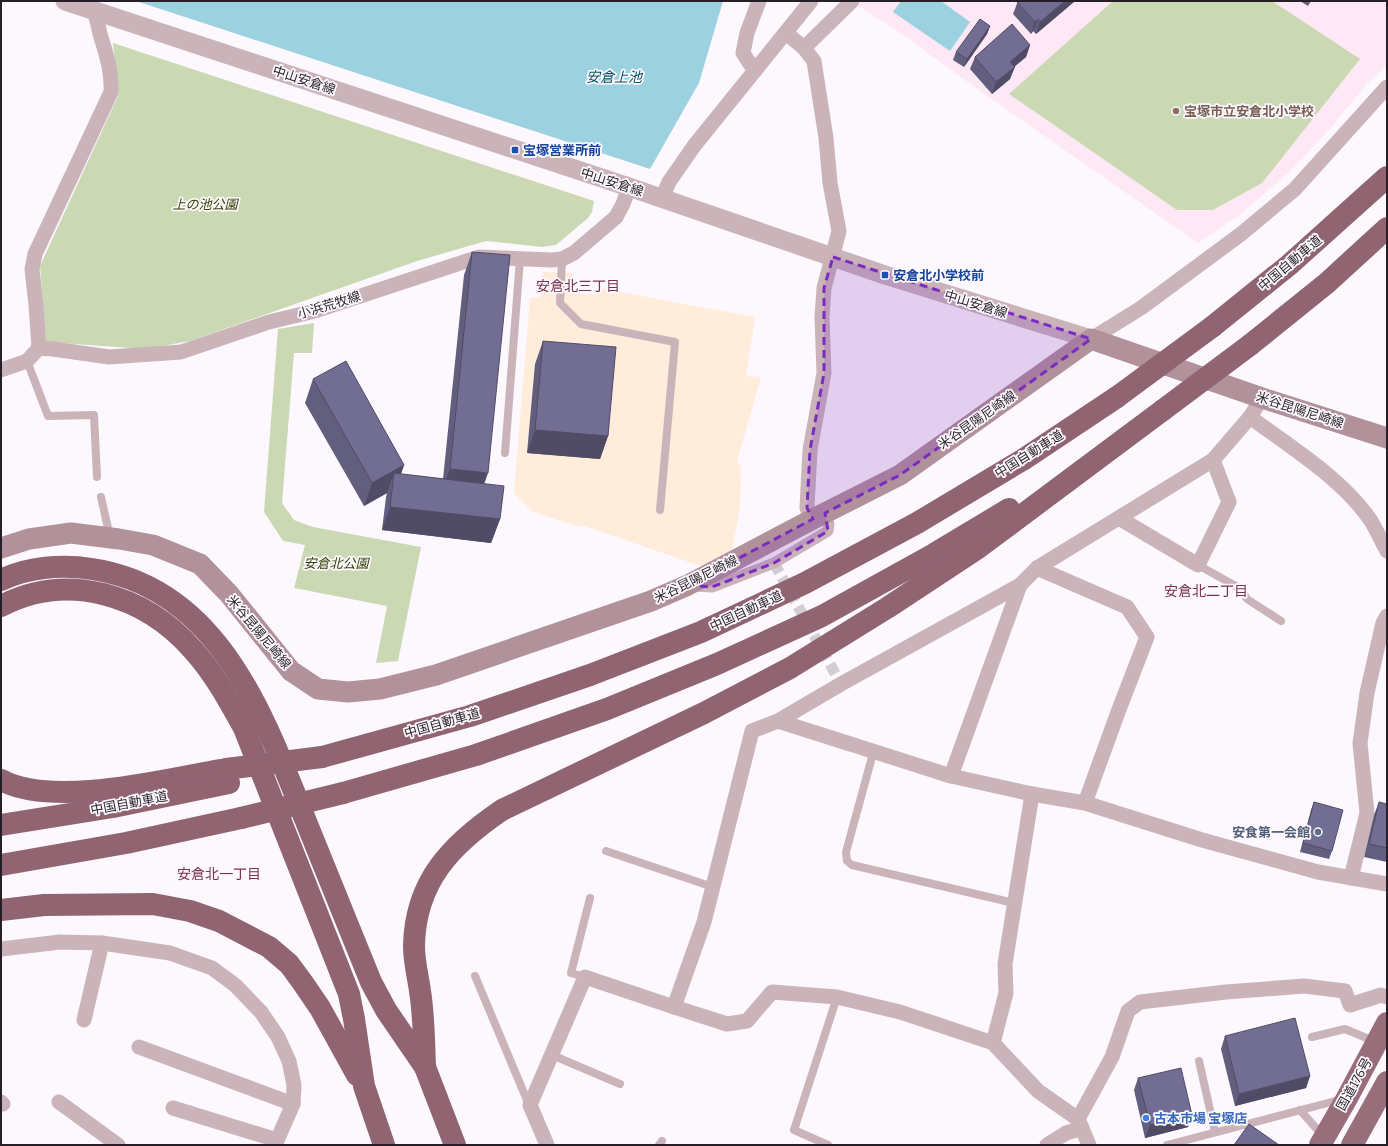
<svg xmlns="http://www.w3.org/2000/svg" width="1388" height="1146" font-family="Bitter,'Noto Sans JP',serif">
  <style>
    .industrial { fill: #ffecdb }
    .education { fill: #ffe8f5 }
    .green { fill: #cad9b4 }
    .water { fill: #9cd1df }
    .lines { fill: none; stroke-linecap: round; stroke-linejoin: round }
    .pedestrian-tunnel { stroke: #d1cdd2; stroke-width: 11; stroke-dasharray: 11 5.5; stroke-linecap: butt }
    .service { stroke: #cab4b9; stroke-width: 8 }
    .pedestrian { stroke: #cab4b9; stroke-width: 11 }
    .minor { stroke: #cab4b9; stroke-width: 15 }
    .tertiary { stroke: #cab4b9; stroke-width: 19 }
    .secondary { stroke: #b1929a; stroke-width: 21 }
    .trunk { stroke: #986e7a; stroke-width: 22 }
    .motorway { stroke: #906471; stroke-width: 22 }
    .motorway-bridge { stroke: #906471; stroke-width: 22 }
    .wall { fill: #625e7e }
    .shaded-wall { fill: #504c66 }
    .building { fill: #726d92; stroke: #504c66 }
    .marked { fill: #7b2cbf; fill-opacity: 0.2; stroke: #7b2cbf; stroke-width: 3; stroke-dasharray: 8 5; stroke-linejoin: round }
    .education-dot { fill: #8d6e63; stroke: #fcf8fd; stroke-width: 1.5 }
    .transit-dot { fill: #1a4fb4; stroke: #fcf8fd; stroke-width: 1.5 }
    .service-dot { fill: #5c6f8a; stroke: #fcf8fd; stroke-width: 1.5 }
    .shop-dot { fill: #3f7fe0; stroke: #fcf8fd; stroke-width: 1.5 }
    .labels { text-anchor: middle; dominant-baseline: central; stroke-width: 3.5; stroke-linejoin: round; paint-order: stroke }
    .street-label { font-size: 13px; fill: #271f28; stroke: #fcf8fd }
    .education-label { font-size: 13px; font-weight: bold; fill: #785e54; stroke: #fcf8fd; text-anchor: start }
    .transit-label { font-size: 13px; font-weight: bold; fill: #164399; stroke: #fcf8fd; text-anchor: start }
    .park-label { font-size: 13px; font-style: italic; fill: #314201; stroke: #fcf8fd }
    .service-label { font-size: 13px; font-weight: bold; fill: #4e5e75; stroke: #fcf8fd; text-anchor: end }
    .shop-label { font-size: 13px; font-weight: bold; fill: #366cbe; stroke: #fcf8fd; text-anchor: start }
    .water-label { font-size: 14px; font-style: italic; fill: #035261; stroke: #fcf8fd }
    .neighbourhood-label { font-size: 14px; fill: #773450; stroke: #fcf8fd }
  </style>
  <rect width="100%" height="100%" fill="#fcf8fd"/>
  <!-- industrial -->
  <path class="industrial" d="M543,272L572,273L573,293L597,295L599,288L755,317L746,376L761,377L737,461L741,467L740,507L732,550L701,566L581,525L580,527L533,512L514,493L530,298L540,297Z"/>
  <!-- education -->
  <path class="education" d="M858,1H1387V65L1365,86L1328,131L1288,173L1241,214L1198,243L980,91L899,32L855,4Z"/>
  <!-- green -->
  <g class="green">
    <path d="M1113,1H1272L1360,59L1262,183L1213,210H1177L1009,94Z"/>
    <path d="M113,43L594,201L592,212L588,218L556,245L542,247L486,241L417,261L190,341L145,349L46,342L40,266L118,96Z"/>
    <path d="M314,323L312,353H294L282,503L294,520L313,527L421,547L398,661L376,663L387,606L294,588L305,545L283,541L264,512L278,329Z"/>
  </g>
  <!-- water -->
  <g class="water">
    <path d="M136,1H723L699,83L650,169Z"/>
    <path d="M901,1H941L970,22L950,51L893,12Z"/>
  </g>
  <g class="lines">
    <!-- pedestrian-tunnel -->
    <path class="pedestrian-tunnel" d="M774,563L841,684"/>
    <!-- service -->
    <g class="service">
      <path d="M562,259L560,303L581,324L675,342L660,510"/>
      <path d="M27,361L48,416L94,415L97,477"/>
      <path d="M505,453L520,259"/>
      <path d="M101,497L110,537"/>
      <path d="M1198,565L1241,589L1247,599L1281,621"/>
      <path d="M872,757L846,852L847,861L852,865L1014,903"/>
      <path d="M606,851L713,887"/>
      <path d="M475,976L529,1105"/>
      <path d="M585,977L571,973L590,898"/>
      <path d="M1312,1037L1345,1029L1376,1042"/>
      <path d="M552,1055L620,1084"/>
      <path d="M1199,1061L1215,1132"/>
      <path d="M1300,1110L1323,1136"/>
      <path d="M659,1145L662,1141"/>
      <path d="M828,1145L794,1130L837,997"/>
      <path d="M1167,1145L1343,1099"/>
    </g>
    <!-- pedestrian -->
    <path class="pedestrian" d="M694,586L712,587L774,563L828,531L829,524L825,513"/>
    <!-- minor -->
    <g class="minor">
      <path d="M786,33L804,48L814,61L826,138L830,183L839,231L824,288L822,317L824,373L810,450L807,508L813,519"/>
      <path d="M804,48L852,1"/>
      <path d="M754,70L743,53L747,33L759,1"/>
      <path d="M662,198L669,182L694,146L811,1"/>
      <path d="M1091,339L1141,308L1241,234L1295,189L1387,87"/>
      <path d="M39,348L36,305L32,269L35,254L111,92C112,72 106,53 100,34C98,23 95,13 91,4"/>
      <path d="M1,370L27,361L39,348L53,349L109,357L181,352L269,322L315,311L479,257L552,260L562,259L574,253L616,217L623,204L629,187"/>
      <path d="M1250,417C1290,447 1343,479 1371,521C1377,531 1382,542 1387,551"/>
      <path d="M1119,518L1198,565L1229,502L1213,460"/>
      <path d="M1037,568L1127,607L1147,637L1118,712L1085,803"/>
      <path d="M778,721L951,776L1032,794L1085,803L1202,840L1318,872L1387,884"/>
      <path d="M951,776L1020,585"/>
      <path d="M1351,878L1367,813L1360,743L1367,693L1383,623L1387,616"/>
      <path d="M1,949L60,942L102,943L170,953L212,968L235,985L261,1012L278,1037L289,1061L294,1085L293,1104L275,1145"/>
      <path d="M674,1007L704,922L752,731L778,721L841,684L1020,585L1037,568L1213,460L1250,417L1262,398"/>
      <path d="M84,1020L102,943"/>
      <path d="M993,1043L1006,993L1005,964L1032,794"/>
      <path d="M139,1047L293,1104"/>
      <path d="M1,1102L3,1104"/>
      <path d="M59,1102L118,1145"/>
      <path d="M173,1108L277,1140"/>
      <path d="M1078,1119L1112,1057L1128,1011L1140,1002L1226,992L1304,986L1345,991L1350,1005L1381,995L1387,997"/>
      <path d="M547,1145L530,1105L585,977L674,1007L727,1024L747,1021L772,992L837,997L900,1012L993,1043L1038,1091L1078,1119L1089,1145"/>
      <path d="M1047,1145L1066,1133L1082,1128"/>
    </g>
    <!-- tertiary -->
    <path class="tertiary" d="M65,1L629,187L885,275L1091,339"/>
    <!-- secondary -->
    <path class="secondary" d="M1,548L29,539L71,533L119,539L153,545L200,564L229,594L291,671L318,689L348,692L380,689L436,675L651,601L688,585L813,519L900,475L1091,339L1262,398L1387,438"/>
    <!-- trunk -->
    <g class="trunk">
      <path d="M1320,1145L1347,1098L1387,1023"/>
      <path d="M1352,1145L1387,1082"/>
    </g>
    <!-- motorway -->
    <g class="motorway">
      <path d="M1212,327L1289,265L1387,177"/>
      <path d="M1250,345L1327,283L1387,228"/>
      <path d="M1,580C28,567 62,564 92,569C219,588 263,715 305,819C327,873 349,927 371,982L386,1010L425,1067L455,1145"/>
      <path d="M1,606C68,571 145,595 193,650C214,673 229,701 244,728L349,994L354,1019L364,1086L384,1145"/>
      <path d="M322,757L470,716L590,675L701,632L805,583L917,523L1024,459L1117,397"/>
      <path d="M1,780C52,808 163,780 220,770"/>
      <path d="M343,793L476,755L607,709L717,664L822,616L934,554L1009,509"/>
      <path d="M1,825L113,807L229,783"/>
      <path d="M1,865L126,843L241,818"/>
      <path d="M1,910L44,905L153,904L190,911L219,921L269,947L289,964L303,983L320,1008L357,1075"/>
      <path d="M425,1067C424,1042 424,1016 420,991C418,976 414,962 414,946C415,881 452,844 502,810L704,713L790,668L887,608L978,548L1163,410"/>
    </g>
    <!-- motorway-bridge -->
    <g class="motorway-bridge">
      <path d="M1117,397L1212,327"/>
      <path d="M1163,410L1250,345"/>
      <path d="M226,769L322,757"/>
      <path d="M241,818L343,793"/>
    </g>
  </g>
  <!-- wall -->
  <g class="wall">
    <path d="M1018,1H1075L1036,34L1033,31L1031,34L1013,14Z"/>
    <path d="M1300,1H1311L1308,6Z"/>
    <path d="M990,26L987,34L964,67L953,60L956,52Z"/>
    <path d="M1030,45L1026,57L1014,66L1010,79L992,94L970,69L975,57Z"/>
    <path d="M472,252L484,484L500,519L491,543L382,530L386,497L387,493L364,506L305,403L313,379L404,465L401,474L443,479L464,275Z"/>
    <path d="M543,341L608,436L600,459L527,453L535,364Z"/>
    <path d="M1314,802L1332,851L1329,859L1300,852L1311,810Z"/>
    <path d="M1379,802L1387,804V862L1364,857L1374,815Z"/>
    <path d="M1225,1036L1310,1076L1306,1088L1235,1106L1221,1049Z"/>
    <path d="M1138,1078L1192,1115L1188,1127L1145,1138L1134,1090Z"/>
  </g>
  <!-- shaded-wall -->
  <g class="shaded-wall">
    <path d="M1065,1H1075L1036,34L1040,22Z"/>
    <path d="M1038,19L1033,31L1031,34L1035,22Z"/>
    <path d="M990,26L987,34L964,67L967,59Z"/>
    <path d="M1030,45L1026,57L1006,74L1010,62Z"/>
    <path d="M1015,67L1010,79L992,94L996,82Z"/>
    <path d="M535,430L608,436L600,459L527,453Z"/>
    <path d="M404,465L396,488L394,473L387,493L364,506L372,483Z"/>
    <path d="M450,469L488,473L480,496L441,493Z"/>
    <path d="M390,507L500,519L491,543L382,530Z"/>
    <path d="M1310,1076L1306,1088L1235,1106L1239,1094Z"/>
    <path d="M1192,1115L1188,1127L1145,1138L1150,1125Z"/>
  </g>
  <!-- building -->
  <g class="building">
    <path d="M1018,1H1065L1040,22L1038,19L1035,22L1017,2Z"/>
    <path d="M980,19L990,26L967,59L956,52Z"/>
    <path d="M1012,24L1030,45L1010,62L1015,67L996,82L975,57Z"/>
    <path d="M472,252L510,255L488,473L450,469Z"/>
    <path d="M543,341L616,347L608,436L535,430Z"/>
    <path d="M346,361L404,465L372,483L313,379Z"/>
    <path d="M394,473L504,486L500,519L390,507Z"/>
    <path d="M1314,802L1343,810L1332,851L1303,843Z"/>
    <path d="M1379,802L1387,804V848L1369,844Z"/>
    <path d="M1295,1018L1310,1076L1239,1094L1225,1036Z"/>
    <path d="M1181,1068L1192,1115L1150,1125L1138,1078Z"/>
    <path d="M1249,1124L1279,1145H1234Z"/>
  </g>
  <!-- marked area -->
  <path class="marked" d="M833,257L1091,339L900,475L825,513L828,531L774,563L712,587L688,585L813,519L807,508L810,450L824,373V288Z"/>
  <!-- markers -->
  <circle class="education-dot" cx="1176" cy="111" r="4"/>
  <g class="transit-dot">
    <rect x="511" y="146" width="8" height="8" rx="2"/>
    <rect x="881" y="271" width="8" height="8" rx="2"/>
  </g>
  <circle class="service-dot" cx="1318" cy="832" r="4"/>
  <circle class="shop-dot" cx="1146" cy="1118" r="4"/>
  <g class="labels">
    <!-- street labels -->
    <g class="street-label">
      <text transform="translate(304 80) rotate(18)">中山安倉線</text>
      <text transform="translate(612 182) rotate(18)">中山安倉線</text>
      <text transform="translate(1290 263) rotate(-40)">中国自動車道</text>
      <text transform="translate(976 304) rotate(17)">中山安倉線</text>
      <text transform="translate(329 305) rotate(-17)">小浜荒牧線</text>
      <text transform="translate(1300 410) rotate(18)">米谷昆陽尼崎線</text>
      <text transform="translate(977 420) rotate(-35)">米谷昆陽尼崎線</text>
      <text transform="translate(1029 454) rotate(-32)">中国自動車道</text>
      <text transform="translate(696 579) rotate(-26)">米谷昆陽尼崎線</text>
      <text transform="translate(746 611) rotate(-25)">中国自動車道</text>
      <text transform="translate(259 632) rotate(50)">米谷昆陽尼崎線</text>
      <text transform="translate(442 723) rotate(-16)">中国自動車道</text>
      <text transform="translate(129 803) rotate(-11)">中国自動車道</text>
      <text transform="translate(1354 1084) rotate(-61)">国道176号</text>
    </g>
    <!-- education labels -->
    <g class="education-label">
      <text x="1184" y="111">宝塚市立安倉北小学校</text>
    </g>
    <!-- transit labels -->
    <g class="transit-label">
      <text x="523" y="150">宝塚営業所前</text>
      <text x="893" y="275">安倉北小学校前</text>
    </g>
    <!-- park labels -->
    <g class="park-label">
      <text x="205" y="204">上の池公園</text>
      <text x="336" y="563">安倉北公園</text>
    </g>
    <!-- service labels -->
    <g class="service-label">
      <text x="1310" y="832">安食第一会館</text>
    </g>
    <!-- shop labels -->
    <g class="shop-label">
      <text x="1154" y="1118">古本市場 宝塚店</text>
    </g>
    <!-- water labels -->
    <g class="water-label">
      <text x="614" y="77">安倉上池</text>
    </g>
    <!-- neighbourhood labels -->
    <g class="neighbourhood-label">
      <text x="578" y="286">安倉北三丁目</text>
      <text x="1206" y="591">安倉北二丁目</text>
      <text x="219" y="874">安倉北一丁目</text>
    </g>
  </g>
  <!-- border -->
  <rect width="1388" height="1146" fill="none" stroke="#271f28" stroke-width="4"/>
</svg>
